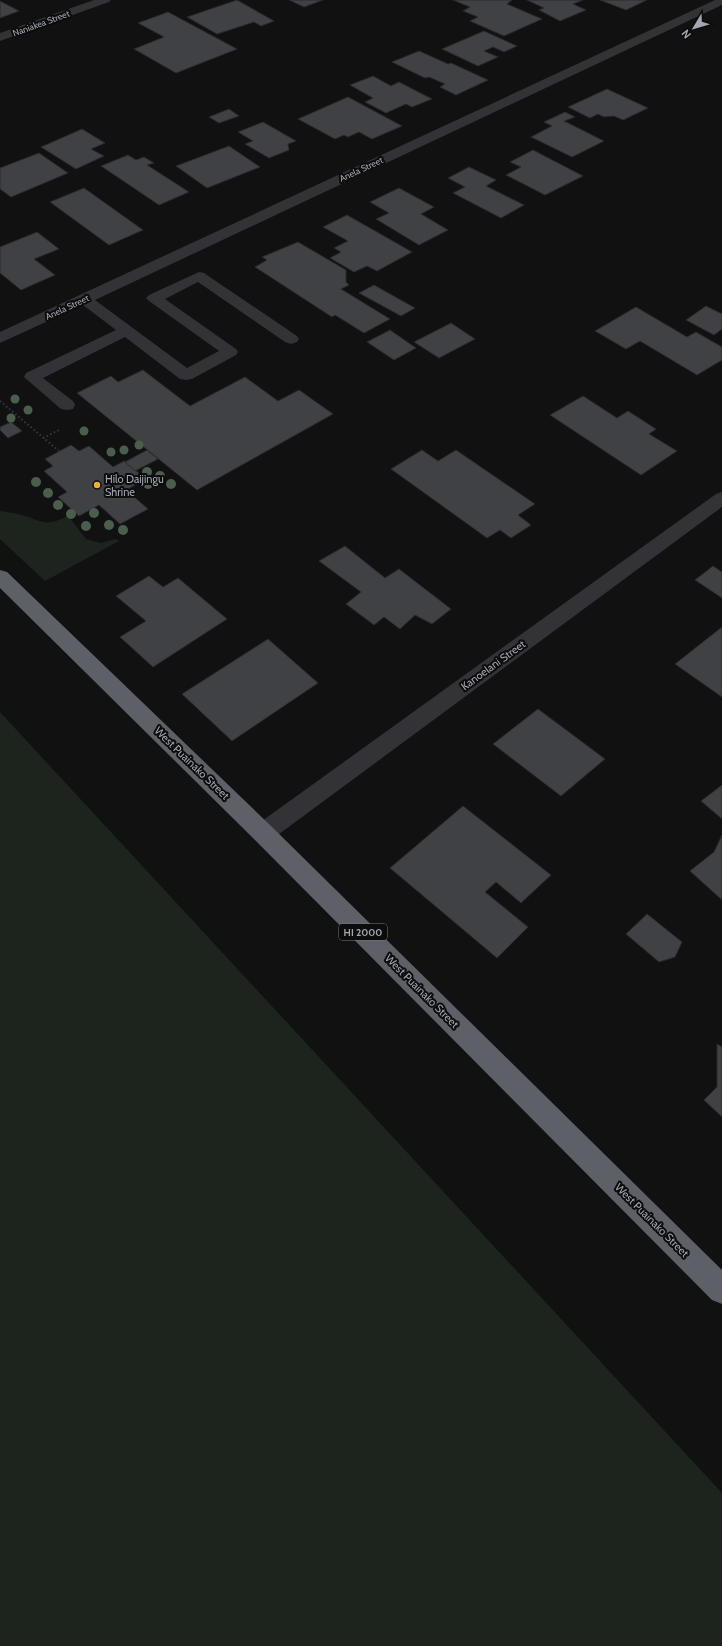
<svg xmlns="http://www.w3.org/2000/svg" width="722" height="1646" font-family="Cabin,sans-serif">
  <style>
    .green { fill: #1d241e }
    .building { fill: #404145; stroke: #2b2b2e }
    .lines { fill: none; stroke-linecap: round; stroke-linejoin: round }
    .path { stroke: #38393e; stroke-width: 2; stroke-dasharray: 1.5 2.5; stroke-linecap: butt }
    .minor { fill: #323237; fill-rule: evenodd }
    .highway { fill: #5e6068; fill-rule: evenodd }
    .tree { fill: #4a5e4c }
    .poi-dot { fill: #edaf2e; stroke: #0c0c0d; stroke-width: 1.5 }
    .labels { text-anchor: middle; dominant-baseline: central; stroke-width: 4; stroke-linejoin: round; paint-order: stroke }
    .far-street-label { font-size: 9px; fill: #a2a7b2; stroke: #0c0c0d }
    .shield { fill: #0c0c0d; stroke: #757880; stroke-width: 1 }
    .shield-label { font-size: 10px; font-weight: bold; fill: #a2a7b2 }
    .poi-label { font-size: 11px; fill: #a2a7b2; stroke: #0c0c0d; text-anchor: start }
    .street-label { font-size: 11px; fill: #a2a7b2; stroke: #0c0c0d }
  </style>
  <rect width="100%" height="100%" fill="#111112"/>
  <!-- green -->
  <g class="green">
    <path d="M0,511C7,512 15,513 22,515C44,522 45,527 68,516L86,539L101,543L115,539L119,541L45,581L0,539Z"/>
    <path d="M0,712L722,1493V1646H0Z"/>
  </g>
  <!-- building -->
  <g class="building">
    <path d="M237,0L274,21L261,26L254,22L217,34L187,17Z"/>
    <path d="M289,0H323L304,7Z"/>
    <path d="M453,0H512L507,4L542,19L504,36L470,21L478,17L463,11L470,7Z"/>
    <path d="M527,0H583L573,4L586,10L560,21L539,10L544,8Z"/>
    <path d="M600,0H647L626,10Z"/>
    <path d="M0,1L19,11L0,18Z"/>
    <path d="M168,12L237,49L176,73L134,49L164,37L138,23Z"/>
    <path d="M484,31L517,46L504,52L493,47L484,51L498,57L478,66L442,49Z"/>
    <path d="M419,51L448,64L451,63L488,80L456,95L440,87L445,84L429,77L425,78L392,62Z"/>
    <path d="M373,76L391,86L399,82L432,99L412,107L406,104L386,113L365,102L373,98L350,85Z"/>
    <path d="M607,89L648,108L623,120L614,116L604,117L598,114L590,118L568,107Z"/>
    <path d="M348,97L402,126L372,139L359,132L348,137L344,135L335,139L298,119Z"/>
    <path d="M229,109L239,116L219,123L209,117Z"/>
    <path d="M565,112L575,117L564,121L604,141L572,157L531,137L552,126L544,122Z"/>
    <path d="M263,122L296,141L288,144L289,150L269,158L245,144L253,141L238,132Z"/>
    <path d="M82,129L105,143L91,149L104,156L76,169L41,147Z"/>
    <path d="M229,146L260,167L207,188L176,166Z"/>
    <path d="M533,150L583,176L545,195L506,175L521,167L510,162Z"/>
    <path d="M39,153L68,173L11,197L0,189V168Z"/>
    <path d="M128,155L136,160L144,157L154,163L147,165L189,192L159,205L101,166Z"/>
    <path d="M469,167L496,180L486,186L524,205L501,218L453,193L465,187L448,178Z"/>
    <path d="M84,188L143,230L109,245L50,202Z"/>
    <path d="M399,188L434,207L421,214L448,230L419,245L376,219L389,213L370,202Z"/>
    <path d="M347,215L412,252L377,271L367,266L354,272L330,258L341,252L334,248L348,241L323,227Z"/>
    <path d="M37,232L59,249L34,259L55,275L21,290L0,273V247Z"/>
    <path d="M298,242L346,270V282L349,285L341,289L390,319L364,333L335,315L332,317L255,267L267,260L262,257Z"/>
    <path d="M374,285L415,308L401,316L359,293Z"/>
    <path d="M706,306L722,314V329L714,335L686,320Z"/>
    <path d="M636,307L687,337L696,332L722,347V360L697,375L640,341L626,349L595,331Z"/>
    <path d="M451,323L475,339L439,358L414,342Z"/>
    <path d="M390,330L416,348L394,360L367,342Z"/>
    <path d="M143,370L190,406L245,377L278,401L299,390L333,414L197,490L77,393L111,376L118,382Z"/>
    <path d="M583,396L617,418L628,411L656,429L649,434L677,451L641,475L550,415Z"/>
    <path d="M11,422L22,431L8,438L0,430V427Z"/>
    <path d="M71,445L79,451L89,446L113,467L124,461L146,479L126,490L148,509L120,524L99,505L79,516L58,497L67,492L44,471L53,466L45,459Z"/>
    <path d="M147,450L158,459L135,471L125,462Z"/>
    <path d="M422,450L438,461L456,450L535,504L518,515L531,525L511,538L500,530L487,538L391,469Z"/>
    <path d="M345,546L385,578L399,569L451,609L432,624L415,615L400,629L384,617L374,625L346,604L361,592L319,561Z"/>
    <path d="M713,566L722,572V598L695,580Z"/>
    <path d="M149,576L163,587L178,578L227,619L153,667L120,637L146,621L116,596Z"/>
    <path d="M722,627V697L675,664Z"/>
    <path d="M268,639L318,683L232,741L182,694Z"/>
    <path d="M538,709L605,759L561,796L493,744Z"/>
    <path d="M722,785V819L701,801Z"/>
    <path d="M463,806L551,875L521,903L496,882L485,892L528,927L497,958L390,868Z"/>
    <path d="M722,835V900L690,871L714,852Z"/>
    <path d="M647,914L682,942L675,957L659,962L626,934Z"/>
    <path d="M717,1044L722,1047V1117L704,1100L717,1087Z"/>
  </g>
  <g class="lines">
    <!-- path -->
    <g class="path">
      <path d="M0,401L59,451"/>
      <path d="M43,438L59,430"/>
    </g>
    <!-- minor -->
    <g class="minor">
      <path d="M94,0H111L109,2L0,41V33Z"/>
      <path d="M715,0H722V5L95,300L187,368L219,351L149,301L146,298L149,295L199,272L204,273L297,336L299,339L297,342L291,344L285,342L198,282L165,299L236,349L238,352L236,355L192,379L186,380L180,379L125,337L43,378L73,401L75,405L73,409L67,410L61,409L24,377L26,373L116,330L83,305L0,343V332Z"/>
      <path d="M722,492V507L271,840L263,842L255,840L252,833L255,826L716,494Z"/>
    </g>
    <!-- highway -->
    <path class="highway" d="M0,570L7,572L271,826L722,1270V1304L712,1300L255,840L0,588Z"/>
  </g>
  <!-- trees -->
  <g class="tree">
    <circle cx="15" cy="399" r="4.5"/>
    <circle cx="28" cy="410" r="4.5"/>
    <circle cx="11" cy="418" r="4.5"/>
    <circle cx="84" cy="431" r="4.5"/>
    <circle cx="139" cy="445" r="4.5"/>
    <circle cx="124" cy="450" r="4.5"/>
    <circle cx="111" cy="452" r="4.5"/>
    <circle cx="147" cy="472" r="5"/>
    <circle cx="160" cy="476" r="5"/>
    <circle cx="36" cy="482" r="5"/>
    <circle cx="148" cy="484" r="5"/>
    <circle cx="171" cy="484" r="5"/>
    <circle cx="48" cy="493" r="5"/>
    <circle cx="58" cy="505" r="5"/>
    <circle cx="94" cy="513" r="5"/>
    <circle cx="71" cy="514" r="5"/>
    <circle cx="109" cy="525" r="5"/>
    <circle cx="86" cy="526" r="5"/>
    <circle cx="123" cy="530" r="5"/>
  </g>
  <!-- markers -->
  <circle class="poi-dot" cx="97" cy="485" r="4"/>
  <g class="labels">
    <!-- far-street labels -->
    <g class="far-street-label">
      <text transform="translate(41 23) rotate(-20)">Naniakea Street</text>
      <text transform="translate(361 169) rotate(-25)">Anela Street</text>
      <text transform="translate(67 307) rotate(-25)">Anela Street</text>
    </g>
    <!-- shield labels -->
    <rect class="shield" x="339" y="924" width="48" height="16" rx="3"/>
    <g class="shield-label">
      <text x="363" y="932">HI 2000</text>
    </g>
    <!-- poi labels -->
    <g class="poi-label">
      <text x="105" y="479">Hilo Daijingu<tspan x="105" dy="13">Shrine</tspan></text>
    </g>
    <!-- street labels -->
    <g class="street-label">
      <text transform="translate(493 665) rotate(-36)">Kanoelani Street</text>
      <text transform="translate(192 763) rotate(44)">West Puainako Street</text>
      <text transform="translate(422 991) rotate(45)">West Puainako Street</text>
      <text transform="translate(652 1220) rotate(45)">West Puainako Street</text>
    </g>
  </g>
  <!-- north arrow -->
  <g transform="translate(694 28) rotate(232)" stroke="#0c0c0d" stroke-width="3" paint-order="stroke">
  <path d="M0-3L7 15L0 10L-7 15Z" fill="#a2a7b2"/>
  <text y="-6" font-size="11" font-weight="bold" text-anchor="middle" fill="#a2a7b2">N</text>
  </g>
</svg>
